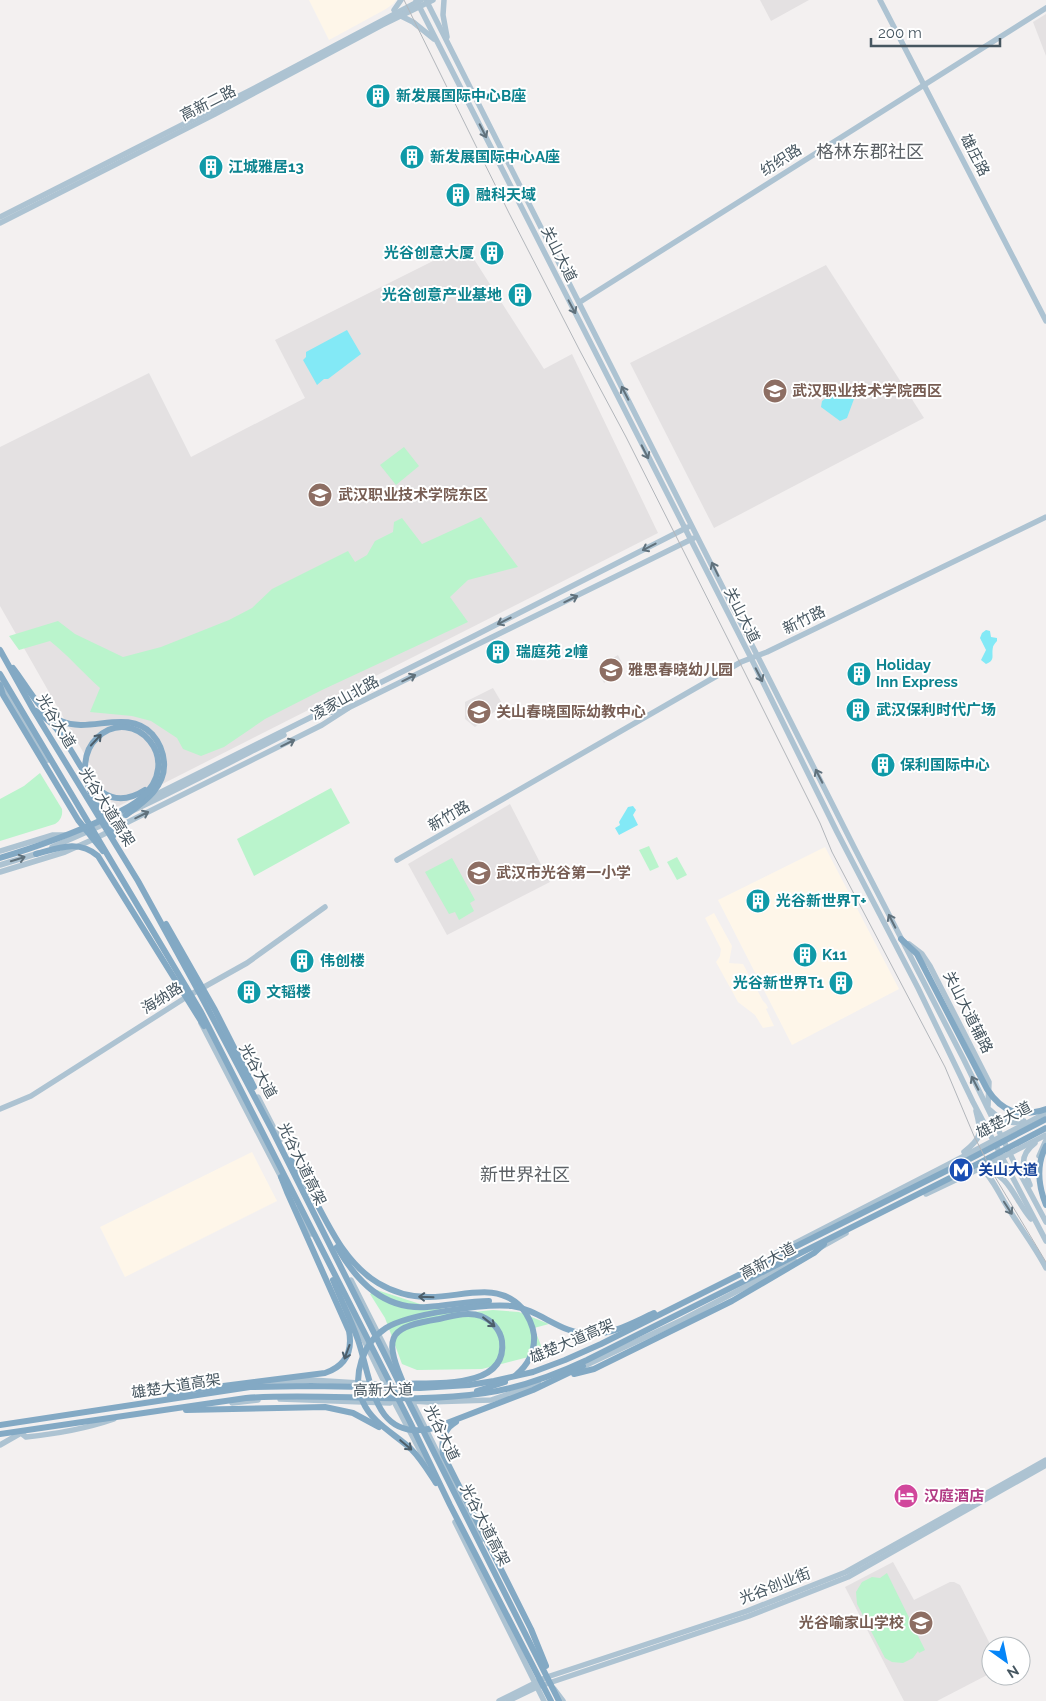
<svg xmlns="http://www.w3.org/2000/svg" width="1046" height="1701" font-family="Raleway,'Noto Sans SC',sans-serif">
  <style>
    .commercial { fill: #fef6e9 }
    .education { fill: #e4e1e2 }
    .green { fill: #baf4cc }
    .water { fill: #83e9f6 }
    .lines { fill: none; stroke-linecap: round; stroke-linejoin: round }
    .major { stroke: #adc3d2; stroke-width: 5.5 }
    .highway { stroke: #83a9c4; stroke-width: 6 }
    .tram { stroke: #b2b6bb; stroke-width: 1 }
    .oneway { stroke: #60717c }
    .oneway2 { stroke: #4c5e6a }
    .labels { text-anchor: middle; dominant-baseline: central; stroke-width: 4; stroke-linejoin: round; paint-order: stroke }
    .culture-label { font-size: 15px; font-weight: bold; fill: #0d838f; stroke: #fff; text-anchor: start }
    .street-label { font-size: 15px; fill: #465660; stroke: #fff }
    .education-label { font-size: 15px; font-weight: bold; fill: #785e54; stroke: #fff; text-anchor: start }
    .transit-label { font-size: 15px; font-weight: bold; fill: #164399; stroke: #fff; text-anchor: start }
    .hotel-label { font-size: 15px; font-weight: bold; fill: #b23c85; stroke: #fff; text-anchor: start }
    .quarter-label { font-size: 18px; fill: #5c6166; stroke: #fff }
  </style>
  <rect width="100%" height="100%" fill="#f3f0f0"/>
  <!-- commercial -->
  <g class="commercial">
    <path d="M309,0H396L393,4L386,9L329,40Z"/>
    <path d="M825,847L899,989L792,1045L718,900Z"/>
    <path d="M714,913L732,946L729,963L743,964L763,1001L766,1004L768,1008L766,1009L774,1026L763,1028L755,1015L738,1002L716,962L720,956L721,949L705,918Z"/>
    <path d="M252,1152L277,1201L125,1277L100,1227Z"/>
  </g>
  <!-- education -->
  <g class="education">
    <path d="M760,0H809L771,21Z"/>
    <path d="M1046,14V56L1033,22Z"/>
    <path d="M465,245L544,369L572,354L658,533L115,808L0,606V447L149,373L191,457L305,398L275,340Z"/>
    <path d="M826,265L924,418L714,528L630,363Z"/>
    <path d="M618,655L622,663L620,672L604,683L598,672L611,659Z"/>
    <path d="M493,688L503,705L475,727L465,719V702Z"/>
    <path d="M510,804L550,882L447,935L408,864Z"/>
    <path d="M893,1562L914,1600L950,1582H954L960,1585L991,1646V1673L937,1701H904L845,1587Z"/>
  </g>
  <!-- green -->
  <g class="green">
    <path d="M404,447L419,466L396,485L380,465Z"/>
    <path d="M481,517L518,567L468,580L450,597L468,622L322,690L265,719L224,747L201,756L183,749L177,738L151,721L132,716L90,712L100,688C83,673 68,655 50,641L19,650L9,636L58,621L75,634L123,657L161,647L229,620L252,608L272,589L348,551L355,562L367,555L375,541L393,532L394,522L402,518L422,544Z"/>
    <path d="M40,773L62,809C63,816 60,821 55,824L0,841V799L24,786Z"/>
    <path d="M331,788L350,823L254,876L237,839Z"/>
    <path d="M649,846L659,867L650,871L639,850Z"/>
    <path d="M677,857L687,875L677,880L667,862Z"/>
    <path d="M452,858L475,900L470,903L474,911L459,920L455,912L449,914L425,872Z"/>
    <path d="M377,1290L420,1304L464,1313L493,1310L519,1312L549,1324L534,1328L544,1353L482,1369L417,1370L402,1364L385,1318L370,1294Z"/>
    <path d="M887,1573L925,1650L919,1653L918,1651L913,1658L903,1663L892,1662L885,1658L857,1604L856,1592L862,1582L872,1577L880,1578Z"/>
  </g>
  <!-- water -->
  <g class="water">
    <path d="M347,330L361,354L328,379H324L317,385L303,360L306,357V352Z"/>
    <path d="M853,386H858L860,390L854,399L847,418L840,421L821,407L822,401L829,396Z"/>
    <path d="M986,630L990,631L991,637L997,638V641C996,642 993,646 993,647C991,656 996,660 986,664L981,660L986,650L980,638L982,633Z"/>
    <path d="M633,806L636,810L633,815L638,825L619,835L615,828L620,825L619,822L628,807Z"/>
  </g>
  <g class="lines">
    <!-- major -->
    <g class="major">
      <path d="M416,0L751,658L837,832L918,988L973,1102L1046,1241"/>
      <path d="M426,0L854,847L963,1058L1015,1164L1046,1222"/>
      <path d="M444,0L443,15L447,37"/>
      <path d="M880,0L1046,321"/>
      <path d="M394,10L401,0"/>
      <path d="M401,16L413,22L434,39"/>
      <path d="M0,217L249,91L421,0"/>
      <path d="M0,223L215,114L382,25L433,0"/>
      <path d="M580,302L1046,8"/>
      <path d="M0,681L48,760"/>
      <path d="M328,713L348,708"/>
      <path d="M149,798L474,636L688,527"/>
      <path d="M52,847C131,814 207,774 284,735"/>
      <path d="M0,851L53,835H65"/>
      <path d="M397,860L741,662L767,652L1046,517"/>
      <path d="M0,865L39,853"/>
      <path d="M0,872L65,852L94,839L322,725L350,707L694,538"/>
      <path d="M909,944L922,954L930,966L989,1082L988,1106"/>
      <path d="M201,1023L283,1181"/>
      <path d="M258,1097L280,1140"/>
      <path d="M0,1109L31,1096L188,996L247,963L325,907"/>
      <path d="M990,1110C1002,1121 1008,1125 1024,1121"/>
      <path d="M964,1152C982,1138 982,1133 976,1111"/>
      <path d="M1039,1156L1046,1140"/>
      <path d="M981,1168C992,1177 997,1190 1005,1203C1018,1225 1034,1245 1046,1268"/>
      <path d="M982,1168C1011,1175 1013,1198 1031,1219"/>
      <path d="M1030,1185C1023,1168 1018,1156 1035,1143"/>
      <path d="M926,1194L985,1166L1046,1135"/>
      <path d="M298,1209L311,1234"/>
      <path d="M821,1247L846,1233"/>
      <path d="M776,1253L949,1164L1046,1113"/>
      <path d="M351,1280L394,1365"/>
      <path d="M347,1305L390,1394L426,1462"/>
      <path d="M580,1368L682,1320L795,1261"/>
      <path d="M264,1384L311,1380L375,1384"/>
      <path d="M404,1385L481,1540"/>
      <path d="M280,1399L390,1403L393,1400H396"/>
      <path d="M411,1401L428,1402L491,1400L539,1384"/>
      <path d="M232,1403L258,1400"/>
      <path d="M0,1445L21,1433L26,1437C56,1434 85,1429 114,1419"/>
      <path d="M455,1522L544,1701"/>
      <path d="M554,1689L563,1701"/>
      <path d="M499,1701L547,1677L747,1611L846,1572L1046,1460"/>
      <path d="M508,1701L537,1687L749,1616L848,1577L1046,1465"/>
    </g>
    <!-- highway -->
    <g class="highway">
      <path d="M0,650L34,711L138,881L200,994L272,1130L559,1701"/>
      <path d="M13,668C28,687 38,711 61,721C90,734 127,708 152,734C159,742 163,751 164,762C166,787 144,802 126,815"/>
      <path d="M0,674L201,1012L410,1422L450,1505L551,1701"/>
      <path d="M0,685L3,695L78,820L103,851"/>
      <path d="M36,711C42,716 49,720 54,726C80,754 95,822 145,790"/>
      <path d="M36,854C58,848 79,839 98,856L204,1026"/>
      <path d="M0,858C36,847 70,835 104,819C116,813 130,808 140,799C187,760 133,703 97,738C88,746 85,758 85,769C86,794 104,814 113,836"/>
      <path d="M166,924L215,1010L254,1087"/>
      <path d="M901,939L917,954L987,1089C1002,1112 1019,1118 1046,1109"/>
      <path d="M1046,1146C1036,1165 1038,1185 1046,1205"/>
      <path d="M291,1160C297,1170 303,1179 309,1189C328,1223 343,1262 378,1283C393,1292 410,1297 428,1297C460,1298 497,1280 522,1308C528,1315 533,1326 534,1335C535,1351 528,1365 516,1375"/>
      <path d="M337,1247C357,1282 384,1310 427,1307C448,1306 468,1301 489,1301"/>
      <path d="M333,1280C341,1300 351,1320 358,1340C372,1381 373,1443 434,1428L533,1390L583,1366"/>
      <path d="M574,1374L594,1369L732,1301L814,1253L824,1244"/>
      <path d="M399,1384C431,1382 508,1391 502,1341C500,1329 491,1320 481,1316C468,1311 452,1316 439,1319C392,1327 382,1333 402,1380"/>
      <path d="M477,1391L505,1382"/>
      <path d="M170,1396L192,1390L325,1373C345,1366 353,1352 349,1331L287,1192L281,1177"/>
      <path d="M186,1410L325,1407L353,1413L379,1427"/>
      <path d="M456,1422C444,1429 441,1441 443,1454L531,1629L546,1666"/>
      <path d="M0,1425L250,1387L311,1386L420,1388L469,1385L494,1381L533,1372L565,1360L601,1344L962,1163L1046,1119"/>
      <path d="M0,1434L246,1398C325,1392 406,1405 485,1393C520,1388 555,1375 587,1360L966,1170L1046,1128"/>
      <path d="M436,1483C428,1471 421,1459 411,1449C395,1434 372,1423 363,1402C351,1376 363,1343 386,1328C408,1314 486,1303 512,1306C540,1310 561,1334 590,1334C612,1335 634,1322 654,1313"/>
    </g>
    <!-- tram -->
    <path class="tram" d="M404,0L509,213L580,351L626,437L737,657L820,823L832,852L945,1067L974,1136L995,1177L1046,1262"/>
  </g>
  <!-- one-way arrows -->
  <defs><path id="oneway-shaft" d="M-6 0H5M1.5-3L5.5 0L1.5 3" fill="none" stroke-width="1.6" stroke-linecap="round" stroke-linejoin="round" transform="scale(1.25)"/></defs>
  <g class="oneway">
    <use href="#oneway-shaft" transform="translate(483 131) rotate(63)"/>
    <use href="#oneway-shaft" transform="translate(572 307) rotate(62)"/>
    <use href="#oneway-shaft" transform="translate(625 393) rotate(-117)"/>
    <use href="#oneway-shaft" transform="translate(645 452) rotate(63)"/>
    <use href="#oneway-shaft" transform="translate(649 547) rotate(153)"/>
    <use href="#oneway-shaft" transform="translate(715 569) rotate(-116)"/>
    <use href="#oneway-shaft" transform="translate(571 599) rotate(-26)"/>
    <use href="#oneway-shaft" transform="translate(504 621) rotate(153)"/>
    <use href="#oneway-shaft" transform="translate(759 675) rotate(63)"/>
    <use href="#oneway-shaft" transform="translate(409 678) rotate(-26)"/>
    <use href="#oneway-shaft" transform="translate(288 743) rotate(-26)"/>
    <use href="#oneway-shaft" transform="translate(819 776) rotate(-117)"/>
    <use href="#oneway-shaft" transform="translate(142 815) rotate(-26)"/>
    <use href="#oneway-shaft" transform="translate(18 859) rotate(-17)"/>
    <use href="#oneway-shaft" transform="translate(892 921) rotate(-117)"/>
    <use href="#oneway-shaft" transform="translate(975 1083) rotate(-117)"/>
    <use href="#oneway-shaft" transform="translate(1008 1208) rotate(57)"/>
  </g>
  <g class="oneway2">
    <use href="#oneway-shaft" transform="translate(96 740) rotate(-47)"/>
    <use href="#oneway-shaft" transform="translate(426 1297) rotate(-178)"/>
    <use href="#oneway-shaft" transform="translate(489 1322) rotate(38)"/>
    <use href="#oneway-shaft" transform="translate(347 1352) rotate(110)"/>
    <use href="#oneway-shaft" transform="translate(406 1445) rotate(40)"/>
  </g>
  <!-- icons -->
  <defs>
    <symbol id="building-disc" viewBox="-11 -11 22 22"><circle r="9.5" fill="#0f9aa8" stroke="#fff"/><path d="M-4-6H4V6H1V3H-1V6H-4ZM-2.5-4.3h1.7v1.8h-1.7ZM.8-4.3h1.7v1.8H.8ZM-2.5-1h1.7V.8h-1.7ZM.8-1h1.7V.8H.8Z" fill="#fff"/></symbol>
    <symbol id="university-disc" viewBox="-11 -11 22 22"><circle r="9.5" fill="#8d6e63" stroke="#fff"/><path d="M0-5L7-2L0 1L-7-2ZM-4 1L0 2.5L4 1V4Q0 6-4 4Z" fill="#fff"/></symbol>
    <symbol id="school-disc" viewBox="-11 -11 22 22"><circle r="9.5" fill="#8d6e63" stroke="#fff"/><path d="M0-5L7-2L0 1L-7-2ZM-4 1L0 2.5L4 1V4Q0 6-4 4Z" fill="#fff"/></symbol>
    <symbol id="metro-disc" viewBox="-11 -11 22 22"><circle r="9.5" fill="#1a4fb4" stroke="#fff"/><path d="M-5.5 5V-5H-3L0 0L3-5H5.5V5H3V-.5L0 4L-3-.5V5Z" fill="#fff"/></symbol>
    <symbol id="hotel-disc" viewBox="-11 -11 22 22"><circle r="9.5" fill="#d1479c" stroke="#fff"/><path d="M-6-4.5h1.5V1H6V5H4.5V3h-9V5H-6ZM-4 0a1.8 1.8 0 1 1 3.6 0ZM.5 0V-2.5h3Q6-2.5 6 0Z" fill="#fff"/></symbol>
  </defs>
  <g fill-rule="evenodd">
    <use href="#building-disc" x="364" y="82" width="28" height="28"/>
    <use href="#building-disc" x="398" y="143" width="28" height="28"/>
    <use href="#building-disc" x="197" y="153" width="28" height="28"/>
    <use href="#building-disc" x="444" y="181" width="28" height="28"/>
    <use href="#building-disc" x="478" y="239" width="28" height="28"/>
    <use href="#building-disc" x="506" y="281" width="28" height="28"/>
    <use href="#university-disc" x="761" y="377" width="28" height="28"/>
    <use href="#university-disc" x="306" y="481" width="28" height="28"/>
    <use href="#building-disc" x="484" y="638" width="28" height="28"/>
    <use href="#school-disc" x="597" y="656" width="28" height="28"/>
    <use href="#building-disc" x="845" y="660" width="28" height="28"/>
    <use href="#building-disc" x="844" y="696" width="28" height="28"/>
    <use href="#school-disc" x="465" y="698" width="28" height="28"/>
    <use href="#building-disc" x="869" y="751" width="28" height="28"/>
    <use href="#school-disc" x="465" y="859" width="28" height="28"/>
    <use href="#building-disc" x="744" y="887" width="28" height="28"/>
    <use href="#building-disc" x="791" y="941" width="28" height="28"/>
    <use href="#building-disc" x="288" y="947" width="28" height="28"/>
    <use href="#building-disc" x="827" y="969" width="28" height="28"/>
    <use href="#building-disc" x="235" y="978" width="28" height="28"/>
    <use href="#metro-disc" x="947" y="1156" width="28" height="28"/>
    <use href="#hotel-disc" x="892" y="1482" width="28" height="28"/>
    <use href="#school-disc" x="907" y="1609" width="28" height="28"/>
  </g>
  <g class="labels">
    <!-- culture labels -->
    <g class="culture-label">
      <text x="396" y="96">新发展国际中心B座</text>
      <text x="430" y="157">新发展国际中心A座</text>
      <text x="228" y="167">江城雅居13</text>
      <text x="476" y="195">融科天域</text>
      <text x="474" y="253" text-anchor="end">光谷创意大厦</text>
      <text x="502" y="295" text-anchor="end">光谷创意产业基地</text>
      <text x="516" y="652">瑞庭苑 2幢</text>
      <text x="876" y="665">Holiday<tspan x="876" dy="17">Inn Express</tspan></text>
      <text x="876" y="710">武汉保利时代广场</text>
      <text x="900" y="765">保利国际中心</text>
      <text x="776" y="901">光谷新世界T+</text>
      <text x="822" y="955">K11</text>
      <text x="320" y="961">伟创楼</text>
      <text x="824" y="983" text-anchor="end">光谷新世界T1</text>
      <text x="266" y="992">文韬楼</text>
    </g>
    <!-- street labels -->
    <g class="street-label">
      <text transform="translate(208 103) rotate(-27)">高新二路</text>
      <text transform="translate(975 155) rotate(63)">雄庄路</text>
      <text transform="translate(781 160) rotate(-32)">纺织路</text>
      <text transform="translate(559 254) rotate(63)">关山大道</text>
      <text transform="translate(742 615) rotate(63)">关山大道</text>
      <text transform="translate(804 620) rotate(-26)">新竹路</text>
      <text transform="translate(345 698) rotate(-29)">凌家山北路</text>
      <text transform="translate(56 721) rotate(59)">光谷大道</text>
      <text transform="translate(107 807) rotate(58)">光谷大道高架</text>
      <text transform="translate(449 816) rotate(-30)">新竹路</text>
      <text transform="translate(162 998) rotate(-32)">海纳路</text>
      <text transform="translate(968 1012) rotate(63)">关山大道辅路</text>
      <text transform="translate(258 1071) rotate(61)">光谷大道</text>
      <text transform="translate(1004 1120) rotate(-28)">雄楚大道</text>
      <text transform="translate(302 1164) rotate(64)">光谷大道高架</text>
      <text transform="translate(768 1261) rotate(-28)">高新大道</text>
      <text transform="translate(572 1341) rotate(-23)">雄楚大道高架</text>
      <text transform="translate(176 1386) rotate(-9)">雄楚大道高架</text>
      <text transform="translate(383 1390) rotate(-1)">高新大道</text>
      <text transform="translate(442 1433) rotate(64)">光谷大道</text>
      <text transform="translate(485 1525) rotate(63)">光谷大道高架</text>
      <text transform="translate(775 1586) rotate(-21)">光谷创业街</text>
    </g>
    <!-- education labels -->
    <g class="education-label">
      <text x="792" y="391">武汉职业技术学院西区</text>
      <text x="338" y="495">武汉职业技术学院东区</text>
      <text x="628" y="670">雅思春晓幼儿园</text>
      <text x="496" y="712">关山春晓国际幼教中心</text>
      <text x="496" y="873">武汉市光谷第一小学</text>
      <text x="904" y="1623" text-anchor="end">光谷喻家山学校</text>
    </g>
    <!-- transit labels -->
    <g class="transit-label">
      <text x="978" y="1170">关山大道</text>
    </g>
    <!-- hotel labels -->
    <g class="hotel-label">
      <text x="924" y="1496">汉庭酒店</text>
    </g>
    <!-- quarter labels -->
    <g class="quarter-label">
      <text x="870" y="151">格林东郡社区</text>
      <text x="525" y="1174">新世界社区</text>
    </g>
  </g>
  <!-- north arrow -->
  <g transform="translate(1006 1661) rotate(147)"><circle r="24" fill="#ffffff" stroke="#b5bbbf"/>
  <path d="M0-4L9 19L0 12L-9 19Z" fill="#0585f8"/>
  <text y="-8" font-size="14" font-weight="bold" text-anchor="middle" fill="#465660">N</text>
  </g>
  <!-- scale -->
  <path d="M871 38v8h129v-8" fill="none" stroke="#465660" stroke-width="2.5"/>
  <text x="878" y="38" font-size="15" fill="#465660" stroke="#ffffff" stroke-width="4" paint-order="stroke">200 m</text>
</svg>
